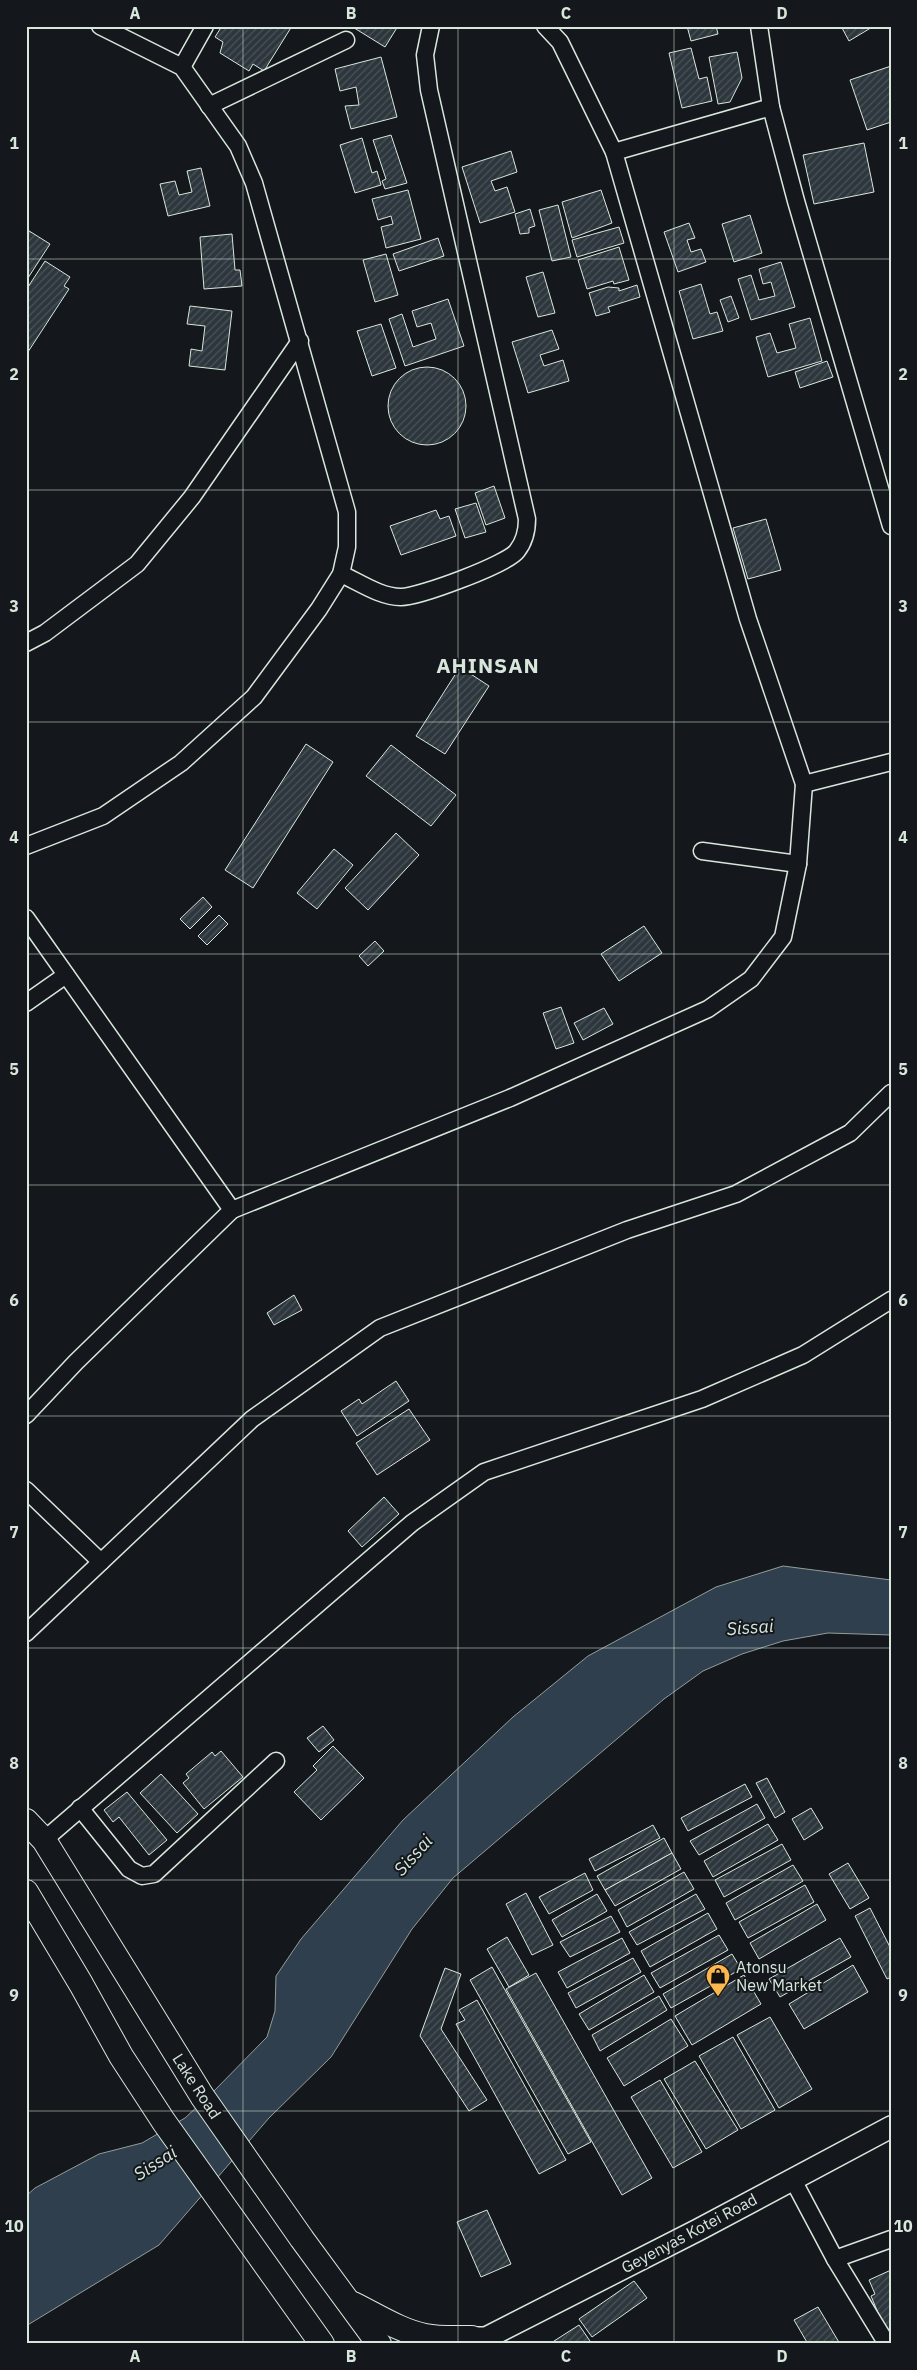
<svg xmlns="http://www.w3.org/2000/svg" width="917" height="2370" font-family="'IBM Plex Sans',sans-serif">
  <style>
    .water { fill: #2f3f4d; stroke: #939e99 }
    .building { fill: url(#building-hatch); stroke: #d8e6dc }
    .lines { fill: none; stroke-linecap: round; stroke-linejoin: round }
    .minor-casing { stroke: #d8e6dc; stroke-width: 19 }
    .tertiary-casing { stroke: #d8e6dc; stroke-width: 24 }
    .secondary-casing { stroke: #d8e6dc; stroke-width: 26 }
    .minor { stroke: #14181c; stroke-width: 16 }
    .tertiary { stroke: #14181c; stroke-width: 21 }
    .secondary { stroke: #14181c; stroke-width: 24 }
    .grid { fill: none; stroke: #d8e6dc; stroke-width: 1; stroke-opacity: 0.55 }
    .labels { text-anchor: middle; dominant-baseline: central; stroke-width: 4; stroke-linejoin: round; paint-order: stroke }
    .poi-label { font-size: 16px; fill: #d8e6dc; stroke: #14181c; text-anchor: start }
    .street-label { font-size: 16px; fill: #d8e6dc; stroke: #14181c }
    .water-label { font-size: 18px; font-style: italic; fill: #d8e6dc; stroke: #14181c }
    .district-label { font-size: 21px; font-weight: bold; letter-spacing: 1px; fill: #d8e6dc; stroke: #14181c }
    .neatline { fill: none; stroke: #d8e6dc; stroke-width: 2 }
    .grid-label { font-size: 16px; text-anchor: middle; font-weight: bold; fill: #d8e6dc }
  </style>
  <defs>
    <pattern id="building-hatch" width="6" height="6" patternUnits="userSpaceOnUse" patternTransform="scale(1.25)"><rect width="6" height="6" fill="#2c363c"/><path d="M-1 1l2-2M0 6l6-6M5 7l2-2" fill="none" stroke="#4a5358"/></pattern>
  </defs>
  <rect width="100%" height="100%" fill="#14181c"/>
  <!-- water -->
  <path class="water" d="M783,1566L891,1580V1635L828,1633L783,1641L742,1654L703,1671L664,1699L453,1878L412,1929L331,2057L269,2118L159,2245L26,2326V2196L35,2188L99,2154L142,2143L185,2118L213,2092L267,2037L275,2011L276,1976L301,1939L403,1820L513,1717L588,1656L716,1587Z"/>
  <!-- building -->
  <g class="building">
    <path d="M222,26H292L264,71L253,64L249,71L220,53L223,42L215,37Z"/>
    <path d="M351,26H398L385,47Z"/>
    <path d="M687,26H716L718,34L691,41Z"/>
    <path d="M841,26H874L849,41Z"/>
    <path d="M691,48L699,79L707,77L712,101L682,108L669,53Z"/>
    <path d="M737,52L742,78L730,102L718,104L709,57Z"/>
    <path d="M381,57L397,117L351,129L345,106L359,105L356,87L340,91L335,69Z"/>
    <path d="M891,66V122L867,130L850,80Z"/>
    <path d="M391,135L407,183L385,189L382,181L386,179L373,140Z"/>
    <path d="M362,138L372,173L377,171L381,185L355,193L340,145Z"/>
    <path d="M864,143L874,192L814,204L803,155Z"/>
    <path d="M511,151L517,172L491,181L495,191L507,187L515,212L480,223L462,167Z"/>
    <path d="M201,168L210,206L168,216L160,184L175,181L179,195L192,192L187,171Z"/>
    <path d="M408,190L421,239L386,248L381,227L393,224L391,216L378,220L372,199Z"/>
    <path d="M601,190L612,223L572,238L562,202Z"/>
    <path d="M558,205L571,257L552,261L539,210Z"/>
    <path d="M530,209L535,226L529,228V233L520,234L515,214Z"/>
    <path d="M750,215L762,253L734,262L722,224Z"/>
    <path d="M689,223L695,238L687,240L691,252L701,249L706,262L678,272L664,232Z"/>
    <path d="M619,227L624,243L577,257L572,240Z"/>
    <path d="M26,229L50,244L26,281Z"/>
    <path d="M232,234L235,270H240L242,286L204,289L200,237Z"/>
    <path d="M438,238L444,256L399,271L393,254Z"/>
    <path d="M619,247L629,280L614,284L613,281L587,289L578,260Z"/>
    <path d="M386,254L398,295L375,302L363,260Z"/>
    <path d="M45,261L70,277L64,286L69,289L26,355V290Z"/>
    <path d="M781,262L795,307L751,320L738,279L751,275L759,300L775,296L771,282L763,284L759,269Z"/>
    <path d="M543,272L555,313L538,317L526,277Z"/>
    <path d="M701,284L710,314L717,312L723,331L693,339L679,291Z"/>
    <path d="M637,285L640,297L608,307L610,312L596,316L589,293L608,287L619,288V291Z"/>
    <path d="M731,296L739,318L728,322L720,300Z"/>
    <path d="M448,299L464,346L405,366L389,319L402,314L413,347L436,339L431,323L417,327L412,311Z"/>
    <path d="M190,306L232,311L225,370L189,366L191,349L202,351L205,326L187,324Z"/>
    <path d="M810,318L822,361L768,377L756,337L770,333L777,353L796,348L789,324Z"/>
    <path d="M381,324L396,368L372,376L357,331Z"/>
    <path d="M552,330L559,349L540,355L544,366L563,360L569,381L528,393L512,342Z"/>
    <path d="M827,361L833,377L800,388L795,372Z"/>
    <circle cx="427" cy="406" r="39"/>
    <path d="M494,486L505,518L486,525L475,493Z"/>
    <path d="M476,503L486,532L465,538L455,509Z"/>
    <path d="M436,510L440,519L449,516L456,536L401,555L390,526Z"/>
    <path d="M766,519L781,570L748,579L733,528Z"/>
    <path d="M460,667L489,686L445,754L416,736Z"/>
    <path d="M306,744L333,762L253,888L225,870Z"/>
    <path d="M391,745L456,795L431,826L366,776Z"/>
    <path d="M396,833L419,855L368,910L345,888Z"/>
    <path d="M334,849L353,865L317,909L297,893Z"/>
    <path d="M203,897L212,907L190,929L180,919Z"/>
    <path d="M219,915L228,924L207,945L198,936Z"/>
    <path d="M644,926L662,953L619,981L601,954Z"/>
    <path d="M375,941L384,951L368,966L359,956Z"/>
    <path d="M561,1007L574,1043L556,1049L543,1013Z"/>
    <path d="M604,1008L613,1024L583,1040L574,1023Z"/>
    <path d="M294,1295L302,1310L274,1325L267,1313Z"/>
    <path d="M396,1381L409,1401L357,1436L341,1411L359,1399L362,1404Z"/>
    <path d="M409,1409L430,1440L377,1475L356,1443Z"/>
    <path d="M384,1497L399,1514L362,1547L348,1531Z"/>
    <path d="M323,1726L334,1740L319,1752L307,1738Z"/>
    <path d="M333,1746L364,1778L321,1820L294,1792L317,1770L313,1766Z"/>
    <path d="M221,1751L243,1777L204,1809L183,1783L189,1778L186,1774L212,1752L215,1756Z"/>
    <path d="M161,1774L198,1814L177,1833L140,1793Z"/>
    <path d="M767,1778L785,1812L775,1818L756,1783Z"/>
    <path d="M745,1784L752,1797L688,1831L681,1818Z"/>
    <path d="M127,1792L167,1840L149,1855L119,1817L113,1822L104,1810Z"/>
    <path d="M757,1804L765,1818L699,1855L690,1841Z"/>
    <path d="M811,1808L823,1828L804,1840L792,1819Z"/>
    <path d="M768,1824L778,1840L713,1877L704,1861Z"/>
    <path d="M653,1825L660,1838L595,1871L589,1859Z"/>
    <path d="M664,1838L672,1853L605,1890L597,1876Z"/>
    <path d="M782,1844L791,1860L724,1897L715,1880Z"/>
    <path d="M672,1853L681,1869L615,1906L605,1890Z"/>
    <path d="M848,1863L869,1898L850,1909L829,1874Z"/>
    <path d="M793,1865L803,1881L735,1920L726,1903Z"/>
    <path d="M684,1872L694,1889L627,1927L618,1910Z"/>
    <path d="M585,1873L593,1890L549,1914L539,1897Z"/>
    <path d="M805,1885L814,1902L748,1938L739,1922Z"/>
    <path d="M526,1893L553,1945L532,1955L506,1904Z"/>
    <path d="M597,1894L607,1911L562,1937L552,1920Z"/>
    <path d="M696,1894L705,1909L637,1945L629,1932Z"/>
    <path d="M817,1904L826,1920L759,1959L750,1943Z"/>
    <path d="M870,1908L891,1949V1977L887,1979L855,1916Z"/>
    <path d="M708,1913L717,1929L650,1967L641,1951Z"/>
    <path d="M611,1916L620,1932L570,1957L560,1942Z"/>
    <path d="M719,1935L728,1950L660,1988L651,1973Z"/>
    <path d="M507,1937L529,1975L509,1987L487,1949Z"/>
    <path d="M622,1938L630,1953L567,1988L558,1972Z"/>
    <path d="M840,1938L851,1957L780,1997L769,1979Z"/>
    <path d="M732,1954L741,1969L671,2008L663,1994Z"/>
    <path d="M633,1958L641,1972L576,2008L568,1993Z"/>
    <path d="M853,1965L868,1992L804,2029L789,2004Z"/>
    <path d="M492,1967L591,2142L568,2154L470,1980Z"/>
    <path d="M445,1968L461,1974L441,2029L487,2100L469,2111L420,2036Z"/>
    <path d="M536,1973L652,2178L622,2195L506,1989Z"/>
    <path d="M644,1975L654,1992L589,2030L579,2014Z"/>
    <path d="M744,1975L761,2004L692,2045L675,2016Z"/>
    <path d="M659,1996L667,2010L600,2051L592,2035Z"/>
    <path d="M477,2000L566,2160L539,2174L456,2024L465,2020L459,2010Z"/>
    <path d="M770,2017L812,2089L779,2108L737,2035Z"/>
    <path d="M671,2019L688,2046L624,2086L607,2058Z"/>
    <path d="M733,2037L775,2110L741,2129L699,2056Z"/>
    <path d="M695,2061L738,2130L706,2149L664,2079Z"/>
    <path d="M660,2080L702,2152L673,2168L631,2097Z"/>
    <path d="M487,2210L511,2264L481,2277L457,2222Z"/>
    <path d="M891,2270V2338L889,2339L871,2296L875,2294L869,2280Z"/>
    <path d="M634,2281L647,2298L592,2337L579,2319Z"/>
    <path d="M818,2307L840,2344H808L794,2320Z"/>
    <path d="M579,2325L592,2344H552L551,2343Z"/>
  </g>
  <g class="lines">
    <defs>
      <g id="minor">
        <path d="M545,26L560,42L614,152"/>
        <path d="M759,26L771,107L796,201L891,526"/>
        <path d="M182,67L205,26"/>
        <path d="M209,106L346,40"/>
        <path d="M341,574C359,582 380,597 401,597C419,597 508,564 517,551C525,541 527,531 527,519L429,90L425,55L431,26"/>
        <path d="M26,643L45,633L137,564L192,497L300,341"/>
        <path d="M804,784L891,762"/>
        <path d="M26,846L103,816L181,763L254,697L319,609L341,574L347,547V512L254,183L238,146L182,67L100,26"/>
        <path d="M702,851L798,864"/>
        <path d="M26,918L232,1210L76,1362L26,1415"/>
        <path d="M26,1003L66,975"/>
        <path d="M232,1210L510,1098L708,1009L751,979L783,937L798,864L804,784L748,619L614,152L771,107"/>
        <path d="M26,1490L101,1562"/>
        <path d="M26,1633L252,1419L380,1328L627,1230L736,1194L850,1133L891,1093"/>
        <path d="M80,1808L129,1869L142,1876L154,1874L276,1761"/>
        <path d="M44,1840L412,1523L484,1472L702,1399L803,1355L891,1300"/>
        <path d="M792,2178L835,2259L887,2344"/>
        <path d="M835,2259L891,2239"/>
      </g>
      <path id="tertiary" d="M459,2344L472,2338H486L698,2230L891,2127"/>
      <g id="secondary">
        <path d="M26,1821L44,1840L202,2096L302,2239L379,2344"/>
        <path d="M26,1892L81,1984L121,2056L164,2122L322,2344"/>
        <path d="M353,2304C376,2315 400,2331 425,2336C440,2339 456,2338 472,2338"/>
      </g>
    </defs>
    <!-- minor casing -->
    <use href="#minor" class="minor-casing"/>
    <!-- tertiary casing -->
    <use href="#tertiary" class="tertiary-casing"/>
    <!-- secondary casing -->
    <use href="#secondary" class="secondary-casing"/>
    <!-- minor -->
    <use href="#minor" class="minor"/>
    <!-- tertiary -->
    <use href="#tertiary" class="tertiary"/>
    <!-- secondary -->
    <use href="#secondary" class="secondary"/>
  </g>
  <!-- grid -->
  <path class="grid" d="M243,26V2344M458,26V2344M674,26V2344M26,259H891M26,490H891M26,722H891M26,954H891M26,1185H891M26,1416H891M26,1648H891M26,1880H891M26,2111H891"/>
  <!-- icons -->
  <defs>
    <symbol id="shop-pin" viewBox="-11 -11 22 30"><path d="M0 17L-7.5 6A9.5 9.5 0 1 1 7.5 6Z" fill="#ffb74d" stroke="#14181c"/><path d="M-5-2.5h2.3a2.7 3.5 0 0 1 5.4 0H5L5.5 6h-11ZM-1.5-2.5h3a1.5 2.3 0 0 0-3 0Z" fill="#111"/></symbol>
  </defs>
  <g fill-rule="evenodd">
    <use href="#shop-pin" x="704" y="1962" width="28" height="38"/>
  </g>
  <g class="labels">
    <!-- poi labels -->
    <g class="poi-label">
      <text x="736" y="1967">Atonsu<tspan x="736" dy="18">New Market</tspan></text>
    </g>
    <!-- street labels -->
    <g class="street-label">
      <text transform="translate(197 2086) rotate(57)">Lake Road</text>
      <text transform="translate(689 2233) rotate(-28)">Geyenyas Kotei Road</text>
    </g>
    <!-- water labels -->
    <g class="water-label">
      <text transform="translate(750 1627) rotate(-4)">Sissai</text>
      <text transform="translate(413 1855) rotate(-48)">Sissai</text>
      <text transform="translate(155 2163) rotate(-33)">Sissai</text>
    </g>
    <!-- district labels -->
    <g class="district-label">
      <text x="488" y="665">AHINSAN</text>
    </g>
  </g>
  <!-- border -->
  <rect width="917" height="2370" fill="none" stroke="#14181c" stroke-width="55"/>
  <rect x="28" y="28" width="862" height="2314" class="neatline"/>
  <g class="grid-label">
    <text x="135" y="19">A</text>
    <text x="351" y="19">B</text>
    <text x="566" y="19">C</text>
    <text x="782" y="19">D</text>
    <text x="14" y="149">1</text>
    <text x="903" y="149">1</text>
    <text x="14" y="380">2</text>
    <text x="903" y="380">2</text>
    <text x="14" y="612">3</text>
    <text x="903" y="612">3</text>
    <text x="14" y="843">4</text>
    <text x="903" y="843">4</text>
    <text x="14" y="1075">5</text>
    <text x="903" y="1075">5</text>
    <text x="14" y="1306">6</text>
    <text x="903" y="1306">6</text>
    <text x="14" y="1538">7</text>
    <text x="903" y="1538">7</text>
    <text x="14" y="1769">8</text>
    <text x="903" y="1769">8</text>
    <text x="14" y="2001">9</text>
    <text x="903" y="2001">9</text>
    <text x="14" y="2232">10</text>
    <text x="903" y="2232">10</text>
    <text x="135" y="2362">A</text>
    <text x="351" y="2362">B</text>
    <text x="566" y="2362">C</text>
    <text x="782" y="2362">D</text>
  </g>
</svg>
